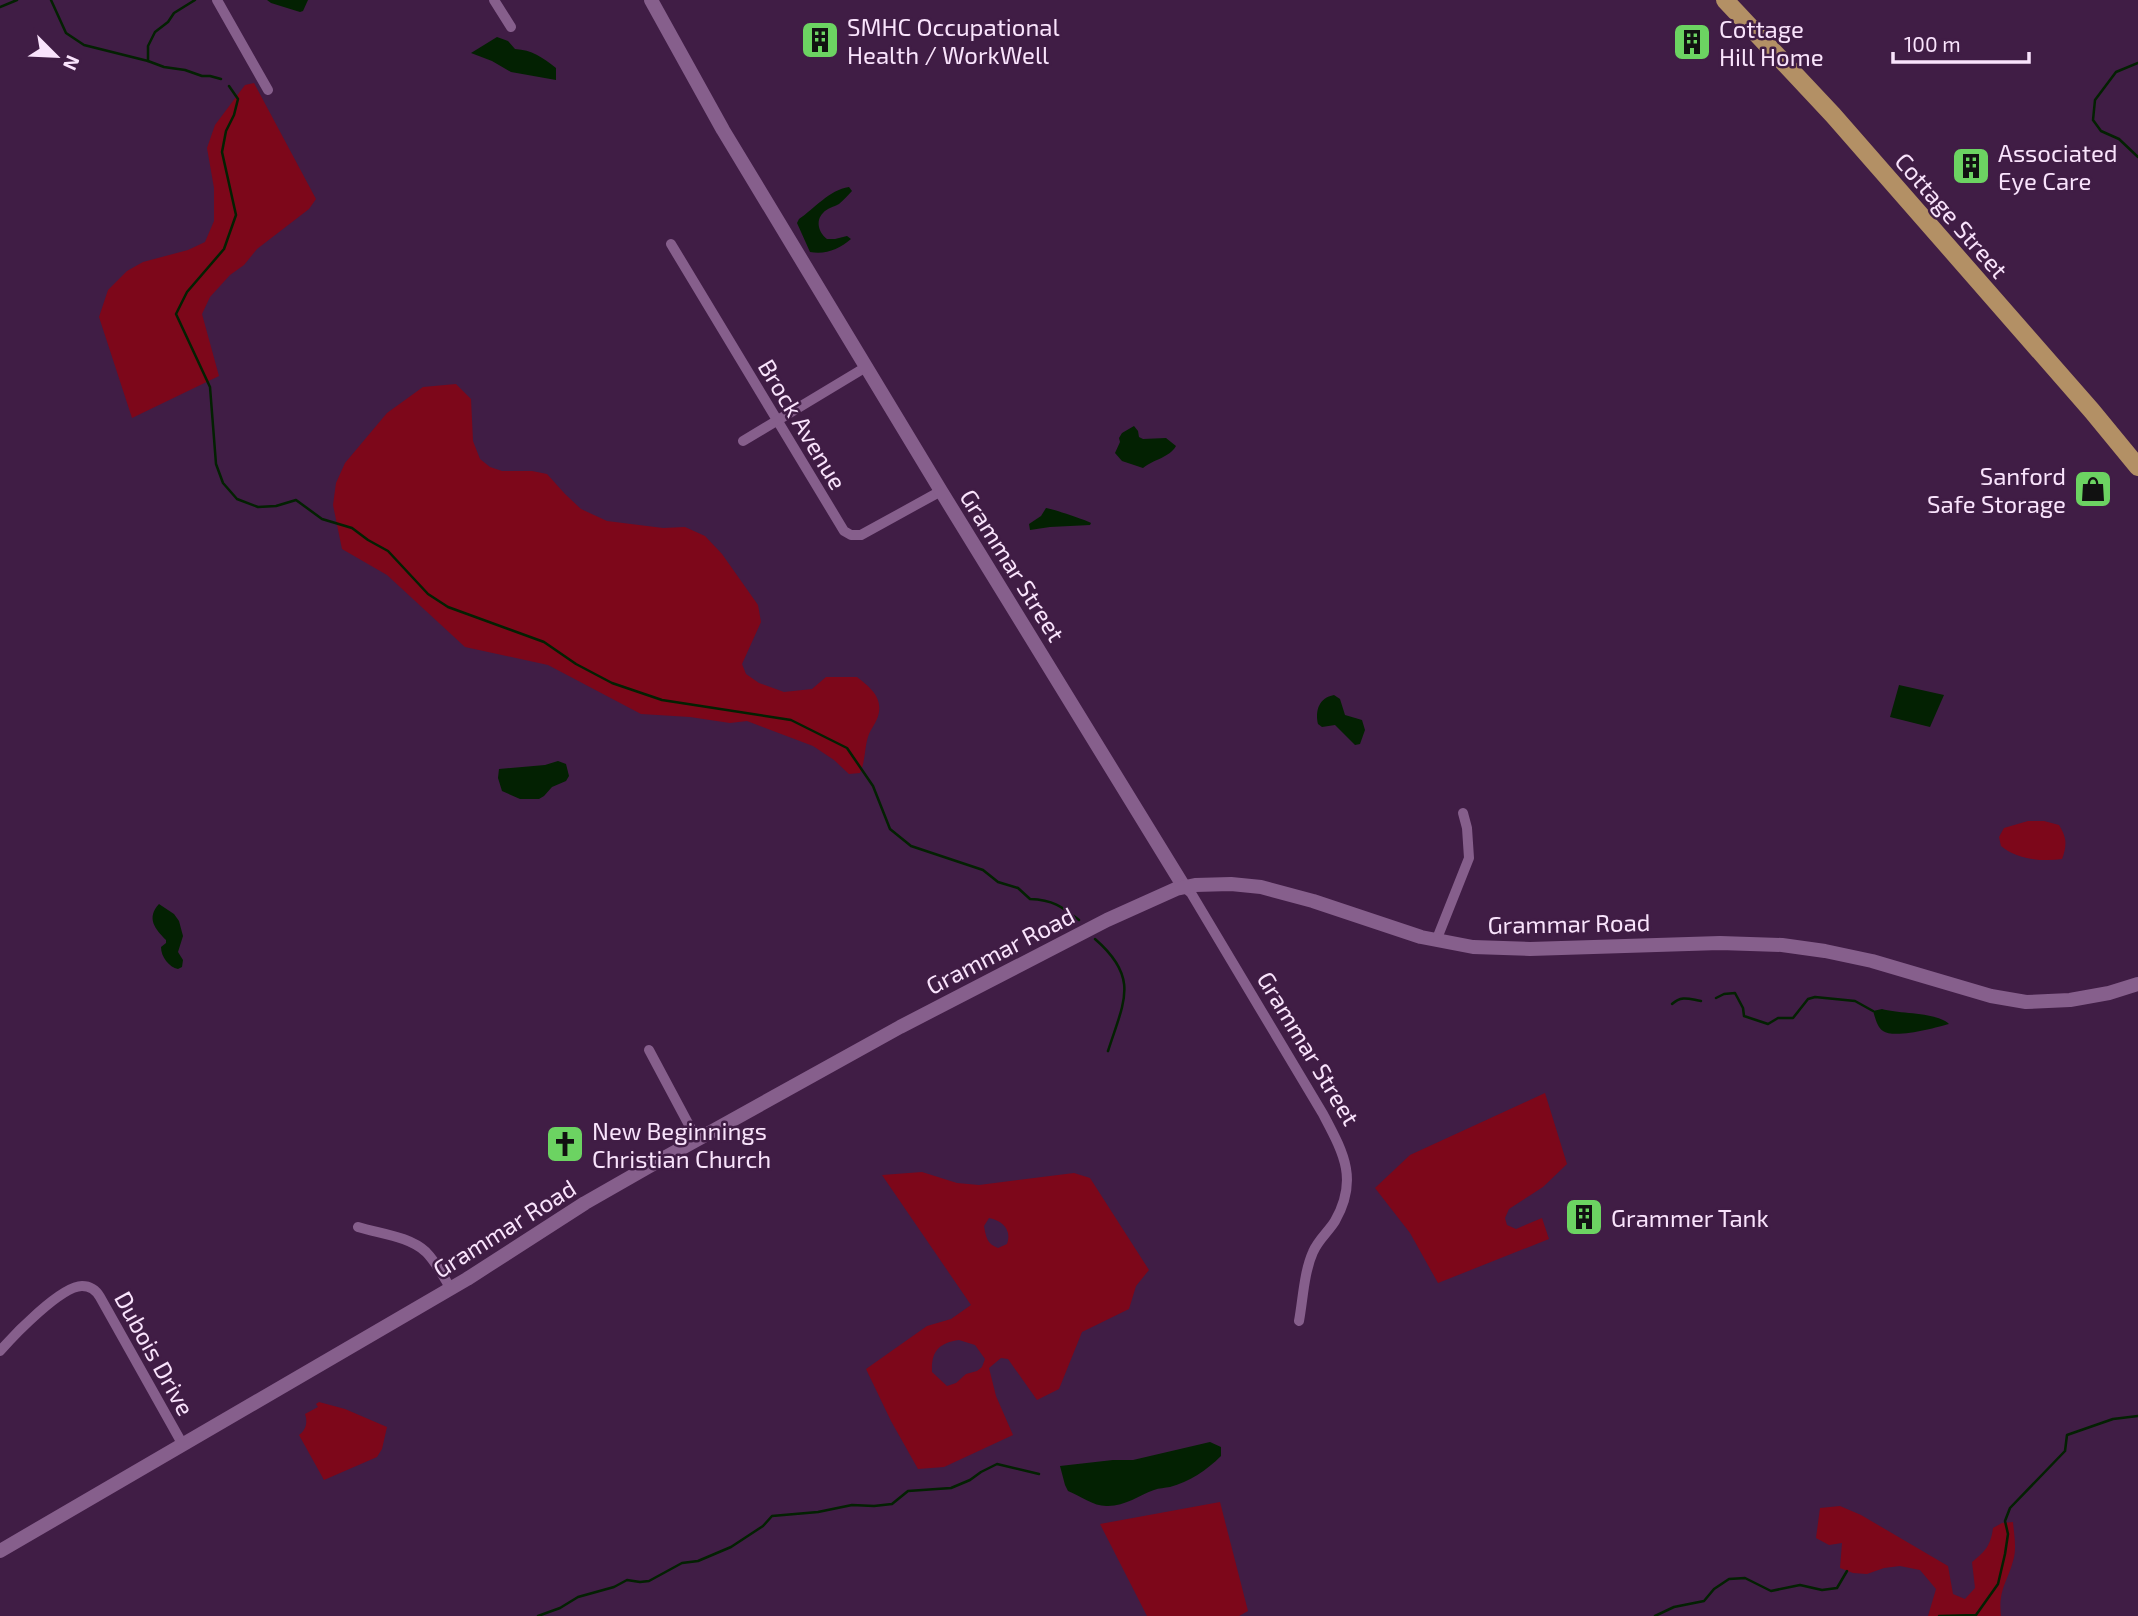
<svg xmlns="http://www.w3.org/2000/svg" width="2138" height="1616" font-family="'Exo 2',sans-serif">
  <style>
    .green { fill: #7d071a; fill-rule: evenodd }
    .water { fill: #032102 }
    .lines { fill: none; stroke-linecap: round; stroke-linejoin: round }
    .stream { stroke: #032102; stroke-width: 2.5 }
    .minor { stroke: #865f8c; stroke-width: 10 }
    .tertiary { stroke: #865f8c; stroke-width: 14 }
    .trunk { stroke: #b39065; stroke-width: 18 }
    .labels { text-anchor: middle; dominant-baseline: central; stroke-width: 5; stroke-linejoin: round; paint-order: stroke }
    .poi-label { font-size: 24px; fill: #f9e3fc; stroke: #401d45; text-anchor: start }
    .street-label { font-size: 24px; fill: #f9e3fc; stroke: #401d45 }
  </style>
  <rect width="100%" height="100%" fill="#401d45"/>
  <!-- green -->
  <g class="green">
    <path d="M254,83L316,199L309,209L257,249L244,265L230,275L210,297L202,314L219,376L132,418L99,317L108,290L127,271L143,262L188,250L205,242L214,221V188L207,148L215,125L245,85Z"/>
    <path d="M456,384L471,399L473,441L480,459L490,467L502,471H532L547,474L565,494L581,509L607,521L663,528L685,527L705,536L722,554L758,605L761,622L742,664L746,674L759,683L784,692L812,689L826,677H857C871,688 885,699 877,719C875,724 871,729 869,734C864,747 866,760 860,773L849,774L834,760L813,746L747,721L730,723L690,717L641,714L548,665L465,647L387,575L342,549L333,505L336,483L345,463L387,413L423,387Z"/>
    <path d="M2028,821H2044L2059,825C2067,838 2067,845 2062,859C2042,862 2016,859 2001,846L1999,837L2004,828Z"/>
    <path d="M1545,1093L1567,1164L1543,1187L1509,1209L1505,1218L1507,1225L1516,1229L1542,1218L1549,1239L1438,1283L1410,1233L1375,1188L1410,1155Z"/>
    <path d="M922,1172L957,1183L979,1185L1074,1173L1090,1178L1149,1270L1136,1286L1129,1309L1082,1332L1059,1389L1037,1400L1008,1359L1001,1358L989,1368L996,1396L1013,1435L944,1467L918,1469L891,1421L866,1369L927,1326L951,1319L971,1305L882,1175ZM989,1218C1003,1221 1012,1230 1007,1244L998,1248C987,1244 986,1237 984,1226ZM959,1340L975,1345L985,1359L982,1367L977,1371L966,1374L956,1383L947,1386L932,1372C931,1351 939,1343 959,1340Z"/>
    <path d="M319,1402L345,1409L387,1427L382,1449L377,1457L324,1480L299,1435C306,1430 308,1422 305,1414L318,1407L316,1404Z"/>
    <path d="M1220,1502L1248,1611L1239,1616H1147L1100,1524Z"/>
    <path d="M1840,1506L1861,1515L1948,1566L1953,1594L1965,1599L1975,1588L1972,1562C1985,1552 1991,1545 1993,1528L2002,1523L2013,1522C2014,1534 2017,1549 2013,1561C2007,1583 1998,1590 2001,1616H1928L1936,1589L1920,1570L1900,1566L1884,1568L1867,1574L1853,1573L1840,1568L1842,1543L1829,1545L1816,1538L1820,1508Z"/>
  </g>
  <!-- water -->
  <g class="water">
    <path d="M267,0H308L303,11L300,12L271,3Z"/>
    <path d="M497,37L508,41L515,49C532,50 542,57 556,68V80L511,72L492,61L471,53Z"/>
    <path d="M849,187L852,191C848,195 844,200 839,204C834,207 827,208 823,213C815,221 819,233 827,239H835L847,236L851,239C839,249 826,255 810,252L797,223L799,219C814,209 829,190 849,187Z"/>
    <path d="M1134,426L1138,431L1139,437L1143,439L1166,438L1176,446C1169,458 1154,459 1143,468L1122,461L1115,453L1120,442L1119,438L1122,433Z"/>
    <path d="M1046,508C1053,509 1086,520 1091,523L1090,525L1050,527L1030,530L1029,524L1041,516Z"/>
    <path d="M1899,685L1944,695L1930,727L1890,717Z"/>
    <path d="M1334,695L1340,699L1345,715L1362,720L1365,730L1360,744L1355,745L1335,725L1322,727L1318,724C1315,710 1319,698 1334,695Z"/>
    <path d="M558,761L566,764L569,776L566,781L552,787L544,796L539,799H520L502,791L498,778L499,769L545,765Z"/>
    <path d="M159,904L174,914L179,921L183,936L178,952L183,960L182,967L178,969C169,967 161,957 161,947L166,943V940C155,929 146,918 159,904Z"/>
    <path d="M1882,1009C1899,1014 1937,1012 1949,1024C1935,1028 1894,1039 1883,1031C1877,1027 1875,1017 1873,1011Z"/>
    <path d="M1210,1442L1221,1447V1456C1207,1470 1189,1482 1170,1487C1165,1488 1159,1488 1154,1490C1140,1495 1125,1506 1108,1506C1095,1507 1080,1496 1068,1491L1065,1485L1060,1466L1113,1460H1133Z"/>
  </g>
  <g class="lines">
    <!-- stream -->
    <g class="stream">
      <path d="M51,0L66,33L84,45L148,61L164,67L185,70L202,76H210L221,79"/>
      <path d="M0,7L17,0"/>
      <path d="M148,61V46L155,32L168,22L174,13L195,0"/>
      <path d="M2138,63L2116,72L2095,100L2093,120L2101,131L2119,139L2138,157"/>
      <path d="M229,86L238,99L234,115L226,131L222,152L236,215L224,249L187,292L176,314L210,387L216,464L223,483L237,499L258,507L276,506L296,500L322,519L352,528L368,540L388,551L428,594L448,607L544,642L576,664L612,683L662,700L791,720L847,748L873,786L890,829L911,846L983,870L998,882L1018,888L1030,899C1053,900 1061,906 1079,920"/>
      <path d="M1095,939C1140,978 1124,1001 1108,1051"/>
      <path d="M1716,998L1724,994L1735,993L1743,1008L1744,1016L1768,1024L1778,1018H1793L1808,999L1815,997L1855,1001L1873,1011"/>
      <path d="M1672,1004C1682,995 1689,999 1701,1001"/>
      <path d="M538,1616L560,1608L578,1597L614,1587L627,1580L640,1582L649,1581L682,1563L698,1561L731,1547L763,1526L772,1516L818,1512L852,1505L874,1506L892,1504L908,1491L951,1488L970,1480L981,1472L997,1464L1039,1474"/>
      <path d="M1655,1616L1674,1607L1704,1601L1714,1589L1729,1579L1745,1578L1771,1591L1800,1585L1822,1590L1837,1588L1847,1571"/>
      <path d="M1939,1616L1976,1615L1998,1584L2005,1554L2008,1534L2005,1521L2010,1508L2065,1451L2067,1435L2113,1419L2138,1416"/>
    </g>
    <!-- minor -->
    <g class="minor">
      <path d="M217,0L268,90"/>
      <path d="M494,0L511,27"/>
      <path d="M671,244L844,531L851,535H861L941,491"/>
      <path d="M743,441L866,367"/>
      <path d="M1184,887L1191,893L1323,1114C1343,1152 1359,1179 1335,1221C1329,1231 1318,1240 1313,1252C1304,1272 1303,1299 1299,1321"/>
      <path d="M1436,941L1469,858L1467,828L1463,813"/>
      <path d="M649,1050L697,1140"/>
      <path d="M358,1227C380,1234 409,1236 426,1252C436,1262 443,1276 451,1289"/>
      <path d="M0,1351C14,1335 61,1286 82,1286C91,1286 96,1290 100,1297L183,1445"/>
    </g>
    <!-- tertiary -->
    <g class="tertiary">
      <path d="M651,0L723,130L941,491L1184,887"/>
      <path d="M0,1551L467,1279L585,1203L655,1163L900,1027L1107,920L1176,889L1195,885L1231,884L1261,887L1313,901L1421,937L1473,947L1530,949L1720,943L1782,945L1825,951L1872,961L1991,996L2026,1002L2070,1000L2109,993L2138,984"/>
    </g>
    <!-- trunk -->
    <path class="trunk" d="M1725,0L1833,115L2092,411L2138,467"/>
  </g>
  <!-- icons -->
  <defs>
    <symbol id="building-square" viewBox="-11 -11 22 22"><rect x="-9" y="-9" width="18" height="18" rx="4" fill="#6cd362" stroke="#401d45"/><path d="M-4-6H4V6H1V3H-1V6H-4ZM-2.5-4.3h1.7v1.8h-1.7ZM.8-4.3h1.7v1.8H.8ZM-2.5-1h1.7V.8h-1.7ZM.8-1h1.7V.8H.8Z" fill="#111"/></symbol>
    <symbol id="shop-square" viewBox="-11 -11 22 22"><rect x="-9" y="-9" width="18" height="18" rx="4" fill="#6cd362" stroke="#401d45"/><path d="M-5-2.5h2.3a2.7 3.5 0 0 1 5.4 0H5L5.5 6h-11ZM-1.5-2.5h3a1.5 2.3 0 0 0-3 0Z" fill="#111"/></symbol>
    <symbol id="church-square" viewBox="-11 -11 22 22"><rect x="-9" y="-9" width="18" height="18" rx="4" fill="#6cd362" stroke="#401d45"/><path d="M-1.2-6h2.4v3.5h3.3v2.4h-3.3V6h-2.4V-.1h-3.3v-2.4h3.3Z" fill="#111"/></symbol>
  </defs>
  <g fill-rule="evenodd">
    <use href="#building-square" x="798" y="18" width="44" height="44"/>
    <use href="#building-square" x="1670" y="20" width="44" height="44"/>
    <use href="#building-square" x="1949" y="144" width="44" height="44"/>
    <use href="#shop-square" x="2071" y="467" width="44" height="44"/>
    <use href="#church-square" x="543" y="1122" width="44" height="44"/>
    <use href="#building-square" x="1562" y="1195" width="44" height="44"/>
  </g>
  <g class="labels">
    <!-- poi labels -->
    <g class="poi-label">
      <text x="847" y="26">SMHC Occupational<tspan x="847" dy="28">Health / WorkWell</tspan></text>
      <text x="1719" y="28">Cottage<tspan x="1719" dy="28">Hill Home</tspan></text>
      <text x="1998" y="152">Associated<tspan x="1998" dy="28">Eye Care</tspan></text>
      <text x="2066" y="475" text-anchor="end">Sanford<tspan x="2066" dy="28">Safe Storage</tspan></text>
      <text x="592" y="1130">New Beginnings<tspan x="592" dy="28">Christian Church</tspan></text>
      <text x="1611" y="1217">Grammer Tank</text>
    </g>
    <!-- street labels -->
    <g class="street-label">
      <text transform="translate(1952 215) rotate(49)">Cottage Street</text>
      <text transform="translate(803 424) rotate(59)">Brock Avenue</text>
      <text transform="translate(1013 565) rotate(58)">Grammar Street</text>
      <text transform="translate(1569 923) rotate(-1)">Grammar Road</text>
      <text transform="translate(1000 950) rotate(-27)">Grammar Road</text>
      <text transform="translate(1309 1048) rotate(59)">Grammar Street</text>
      <text transform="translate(504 1228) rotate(-32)">Grammar Road</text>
      <text transform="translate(155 1353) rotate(61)">Dubois Drive</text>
    </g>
  </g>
  <!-- north arrow -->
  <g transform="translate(56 56) rotate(114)" stroke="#401d45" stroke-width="5" paint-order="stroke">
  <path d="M0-5L12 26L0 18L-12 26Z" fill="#f9e3fc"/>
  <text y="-10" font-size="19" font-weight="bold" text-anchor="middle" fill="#f9e3fc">N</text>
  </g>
  <!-- scale -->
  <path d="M1893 52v10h136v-10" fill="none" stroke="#f9e3fc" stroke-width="3.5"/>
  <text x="1904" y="52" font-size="21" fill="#f9e3fc" stroke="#401d45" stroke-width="5" paint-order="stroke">100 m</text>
</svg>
